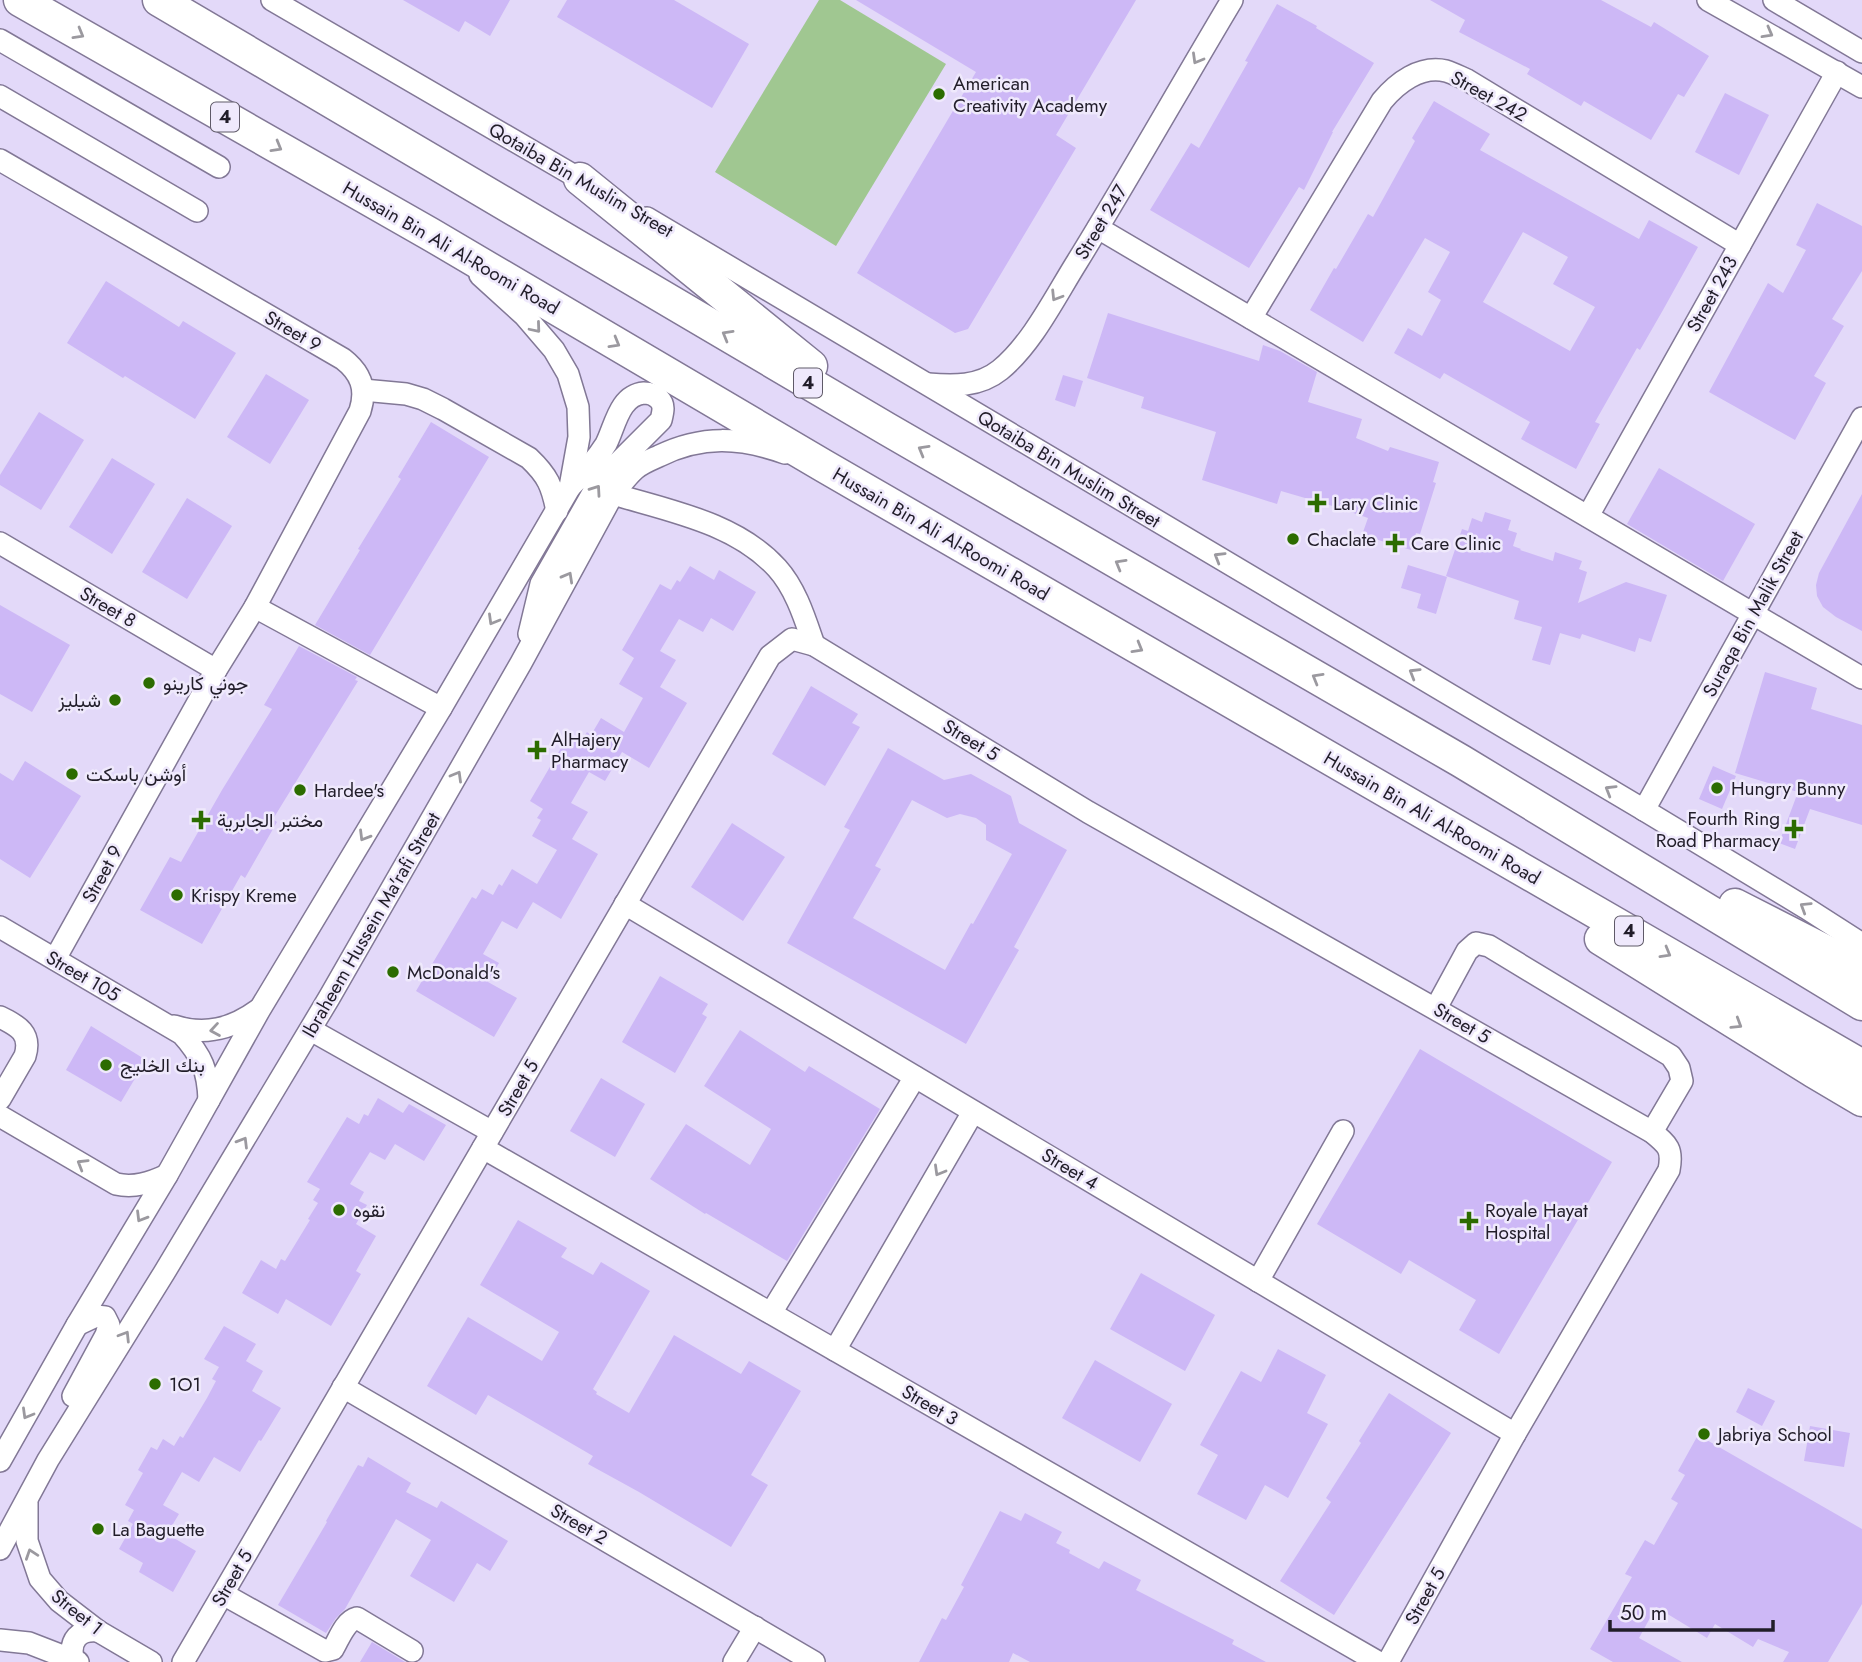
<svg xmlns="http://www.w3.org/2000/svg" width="1862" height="1662" font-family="Jost,Vazirmatn,sans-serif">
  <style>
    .green { fill: #a0c791 }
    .building { fill: #cdb8f6; fill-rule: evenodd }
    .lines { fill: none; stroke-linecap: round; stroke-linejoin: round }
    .minor-casing { stroke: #827896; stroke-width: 24 }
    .highway-casing { stroke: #827896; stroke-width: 35 }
    .minor { stroke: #fff; stroke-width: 21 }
    .highway { stroke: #fff; stroke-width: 32 }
    .oneway { stroke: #9b999f }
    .poi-dot { fill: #2c6c00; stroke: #efe9fc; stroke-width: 2.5 }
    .labels { text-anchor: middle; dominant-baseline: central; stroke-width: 5; stroke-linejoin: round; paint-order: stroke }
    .shield { fill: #efe9fc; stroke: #5f5a68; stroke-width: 2 }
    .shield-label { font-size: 18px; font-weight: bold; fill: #211d29 }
    .poi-label { font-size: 19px; fill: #211d29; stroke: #efe9fc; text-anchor: start }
    .street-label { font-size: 19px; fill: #211d29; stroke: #efe9fc }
  </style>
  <rect width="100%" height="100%" fill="#e3d9f9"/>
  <!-- green -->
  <path class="green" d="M819,0H840L946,64L836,246L715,172Z"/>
  <!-- building -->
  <g class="building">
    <path d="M403,0H510L490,36L465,21L459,32Z"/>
    <path d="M567,0H674L749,44L712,108L557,17Z"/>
    <path d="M856,0H1136L1056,135L1076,148L968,329L955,333L857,273L976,72Z"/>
    <path d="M1430,0H1601L1651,27L1654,22L1709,56L1684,97L1678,94L1651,140L1584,101L1581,106L1527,74L1530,69L1459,32L1465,20Z"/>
    <path d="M1277,4L1317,26L1316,28L1374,63L1332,132H1333L1304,190L1299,187L1249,268L1150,210L1191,143L1199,148L1248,62L1245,61Z"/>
    <path d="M1725,93L1769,115L1739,175L1695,152Z"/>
    <path d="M1434,101L1490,134L1480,150L1639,239L1649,220L1698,247L1663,310L1640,350L1637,348L1595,422L1600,424L1576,469L1521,439L1530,422L1444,373L1440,379L1394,353L1408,328L1422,336L1441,300L1428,292L1450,252L1425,238L1363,342L1310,310L1334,268L1336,269L1368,214L1373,217L1415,141L1412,138ZM1523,232L1568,257L1553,284L1595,307L1570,351L1483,302Z"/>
    <path d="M1817,203L1862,226V271L1832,319L1844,326L1814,376L1826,383L1795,440L1709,392L1768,283L1783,293L1806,250L1796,245Z"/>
    <path d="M106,281L179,327L183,321L236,353L195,419L125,376L123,378L67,343Z"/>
    <path d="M1108,313L1259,361L1263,345L1280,351L1317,372L1308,402L1362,419L1356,438L1388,451L1390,447L1439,462L1433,482L1436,483L1420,534L1416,533L1411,550L1362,535L1368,518L1336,507L1281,491L1277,504L1202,480L1216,432L1141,408L1144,397L1087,378Z"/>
    <path d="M266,374L309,400L270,464L227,437Z"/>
    <path d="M1063,375L1083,381L1075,407L1055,400Z"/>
    <path d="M39,412L84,440L41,510L0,485V475Z"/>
    <path d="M431,422L489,457L370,655L315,625L360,550L358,549L401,479L398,477Z"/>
    <path d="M112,458L155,484L112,554L69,527Z"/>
    <path d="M1659,468L1755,524L1723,581L1627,524Z"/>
    <path d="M1862,494V631L1836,617L1823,607L1817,596L1816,585L1819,573Z"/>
    <path d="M187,498L232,526L187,599L142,572Z"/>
    <path d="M1485,512L1511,520L1508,530L1517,533L1513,546L1521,549L1520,550L1553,561L1555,552L1582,561L1579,569L1587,572L1578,603L1626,582L1667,595L1651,642L1639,638L1635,652L1582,634L1580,639L1560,633L1550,665L1532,660L1542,627L1514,619L1519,601L1446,576L1462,529L1468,531L1472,518L1482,522Z"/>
    <path d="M1408,565L1447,577L1436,614L1417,608L1421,594L1401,588Z"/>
    <path d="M690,566L714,580L719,570L756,592L733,631L711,618L703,632L679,619L660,651L676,660L660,687L687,703L649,768L622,752L605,781L589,772L571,803L588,812L572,839L598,854L561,919L533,902L517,929L502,921L483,954L499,963L488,982L517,998L494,1037L416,991L472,897L476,899L482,889L493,895L499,884L502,886L512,869L537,884L557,850L532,836L541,820L537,818L543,809L530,801L568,736L580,743L587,732L591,735L601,718L624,732L643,698L619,684L634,658L622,650L660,584L671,590L677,580L680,582Z"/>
    <path d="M0,605L70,645L32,712L0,694Z"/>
    <path d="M299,646L357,677L355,680L358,681L273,819L277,822L245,878L241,875L202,944L140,910L170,857L181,862L222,790L272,709L264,705Z"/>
    <path d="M1765,672L1817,688L1811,709L1862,725V825L1810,809L1795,849L1779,843L1798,792L1735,773Z"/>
    <path d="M811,686L858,714L852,723L860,727L825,786L772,754Z"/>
    <path d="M888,748L944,780L971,774L1011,796L1019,823L1067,850L1014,947L1019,950L966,1044L787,943L850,830L844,827ZM912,800L947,818L960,814L976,818L986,825V840L1012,854L973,924L971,923L945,970L853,918L881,869L875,866Z"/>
    <path d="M25,761L81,796L30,878L0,859V773L13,781Z"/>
    <path d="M1713,766L1736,776L1722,809L1699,799Z"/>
    <path d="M732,823L785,857L743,921L691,887Z"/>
    <path d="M660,976L708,1004L702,1014L707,1017L675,1073L622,1042Z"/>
    <path d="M91,1026L146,1060L121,1102L66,1070Z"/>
    <path d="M740,1030L805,1072L809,1066L880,1109L787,1261L706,1213L705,1214L650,1179L686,1124L750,1165L771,1129L704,1086Z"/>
    <path d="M1420,1049L1612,1162L1499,1354L1459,1330L1476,1300L1409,1260L1401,1274L1317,1224Z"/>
    <path d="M601,1078L645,1104L615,1157L570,1131Z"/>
    <path d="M378,1098L403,1113L409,1104L446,1125L424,1161L395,1144L385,1160L370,1152L350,1184L364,1192L359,1201L367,1205L356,1224L376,1236L356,1271L361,1274L331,1326L286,1299L278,1314L242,1293L261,1260L276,1269L281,1259L285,1261L310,1220L308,1219L318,1203L313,1200L320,1189L307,1182L347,1117L359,1124L364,1114L368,1116Z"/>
    <path d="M518,1220L567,1248L561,1257L593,1275L601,1262L650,1291L593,1389L597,1392L596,1394L629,1413L674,1335L741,1374L749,1361L801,1391L751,1475L768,1485L731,1547L639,1492L588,1464L593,1456L488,1395L476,1415L427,1386L468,1317L542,1361L559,1332L480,1285Z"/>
    <path d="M1141,1273L1215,1315L1185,1371L1110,1329Z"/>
    <path d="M224,1326L256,1344L246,1361L263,1371L252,1391L281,1408L261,1441L259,1440L240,1472L214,1457L199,1482L182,1472L163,1505L179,1514L167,1534L196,1551L173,1592L139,1572L143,1563L119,1549L133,1524L128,1521L134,1510L125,1505L143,1473L138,1470L151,1447L157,1450L163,1439L174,1446L180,1436L183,1438L207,1398L216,1381L212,1379L219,1367L204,1359Z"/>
    <path d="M1278,1349L1326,1375L1307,1413L1328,1424L1288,1498L1265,1485L1246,1520L1197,1494L1218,1455L1200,1445L1241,1371L1261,1382Z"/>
    <path d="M1095,1360L1172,1404L1140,1462L1062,1418Z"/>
    <path d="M1748,1388L1775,1401L1762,1426L1736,1412Z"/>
    <path d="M1389,1393L1451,1433L1334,1615L1280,1581L1331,1502L1326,1498L1361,1443L1359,1441Z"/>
    <path d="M1810,1426L1850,1433L1844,1467L1804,1461Z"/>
    <path d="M1698,1435L1862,1529V1604L1828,1662H1783L1789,1652L1758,1639L1753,1647L1715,1624L1707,1638L1656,1607L1639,1638L1682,1662H1613L1590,1649L1632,1577L1625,1574L1645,1540L1654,1545L1678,1503L1671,1499L1685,1475L1678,1471Z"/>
    <path d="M368,1457L411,1483L406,1492L437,1508L441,1501L508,1541L490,1571L477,1563L454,1602L410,1576L431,1540L396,1519L345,1609L336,1618L326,1633L278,1605L327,1522L326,1521L358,1465L363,1467Z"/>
    <path d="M1000,1511L1021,1521L1025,1513L1062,1532L1056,1543L1070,1550L1069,1553L1099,1569L1104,1561L1141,1580L1136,1590L1234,1640L1232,1644L1266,1662H1030L1013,1653L1009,1662H919L942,1618L946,1620L964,1587L961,1585Z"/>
    <path d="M372,1642L405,1662H360Z"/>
  </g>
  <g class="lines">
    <defs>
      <g id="minor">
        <path d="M272,0L592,186"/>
        <path d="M1708,0L1862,87"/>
        <path d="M1774,0L1862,52"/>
        <path d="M0,40L219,167"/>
        <path d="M0,96L197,211"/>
        <path d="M0,160L343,359C361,373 367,389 360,411L255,607L216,670L55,959"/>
        <path d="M647,218L1644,810L1806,908L1862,944"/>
        <path d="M1098,228L1862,678"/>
        <path d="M1251,318L1382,101C1397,83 1420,65 1446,71C1453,73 1460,77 1467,80L1740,245"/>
        <path d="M928,384C953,386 979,387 1000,370C1032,344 1055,297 1077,262C1130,176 1180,87 1232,0"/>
        <path d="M363,390L406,394L423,399L443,409L529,458C548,476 552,486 557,511"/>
        <path d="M613,494C670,511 736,523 777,568C796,589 805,619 814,645"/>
        <path d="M1588,516L1837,72"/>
        <path d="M0,543L216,670"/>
        <path d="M255,607L441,708"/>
        <path d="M529,634L541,584L594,491L612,469L661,420C663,412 665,405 659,399C655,395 649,393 644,393C619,395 615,427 606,444C596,460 583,474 570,487"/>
        <path d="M1644,810L1862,418"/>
        <path d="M625,904L1515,1434"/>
        <path d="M0,927L182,1034C202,1056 208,1071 209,1100"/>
        <path d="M1436,1008L1467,951L1476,943L1489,946L1671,1056L1679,1068L1682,1081L1652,1132"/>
        <path d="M0,1017C18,1026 32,1033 25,1056L0,1099"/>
        <path d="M174,1026C205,1036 232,1029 258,1010"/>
        <path d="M311,1030L492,1132"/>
        <path d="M0,1116L116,1184C134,1188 150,1183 167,1175"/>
        <path d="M483,1148L1378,1662"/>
        <path d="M1258,1281L1343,1131"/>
        <path d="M771,1313L915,1077"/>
        <path d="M835,1350L973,1112"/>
        <path d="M343,1387L814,1662"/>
        <path d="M73,1396L106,1335L109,1325L105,1317L96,1316L77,1325"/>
        <path d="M0,1461L77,1325L167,1175L260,1009L441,708L570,487L579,437L578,407L568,374L554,350L524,315L480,275"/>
        <path d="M27,1503V1541L40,1579L59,1601L98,1631L151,1662"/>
        <path d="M0,1549L48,1460L164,1273L329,998L521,663L613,494C620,486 627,476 635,469C642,463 650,460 659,456C702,435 740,437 785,453"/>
        <path d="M223,1594L325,1651L333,1649C339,1639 345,1621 357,1618L412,1651"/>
        <path d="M0,1640L29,1643L78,1662"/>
        <path d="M73,1659C69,1640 79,1629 98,1631"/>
        <path d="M183,1662L770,656L792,639L814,645L1088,812L1652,1132C1668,1145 1673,1149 1669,1170L1515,1434L1388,1662"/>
        <path d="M734,1662L755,1627"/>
      </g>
      <g id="highway">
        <path d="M20,0L430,234L824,466L1862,1066"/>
        <path d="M159,0L887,429L1461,761L1862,1004"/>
        <path d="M580,179L811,366"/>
        <path d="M1735,905L1862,970"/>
        <path d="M1601,939L1813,1071L1862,1100"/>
      </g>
    </defs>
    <!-- minor casing -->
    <use href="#minor" class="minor-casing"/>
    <!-- highway casing -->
    <use href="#highway" class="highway-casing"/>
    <!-- minor -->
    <use href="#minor" class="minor"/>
    <!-- highway -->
    <use href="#highway" class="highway"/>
  </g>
  <!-- one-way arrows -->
  <defs><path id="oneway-chevron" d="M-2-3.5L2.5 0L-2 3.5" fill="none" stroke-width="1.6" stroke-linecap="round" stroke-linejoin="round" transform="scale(1.75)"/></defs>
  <g class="oneway">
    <use href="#oneway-chevron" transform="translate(1768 33) rotate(29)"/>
    <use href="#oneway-chevron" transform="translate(79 34) rotate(30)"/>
    <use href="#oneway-chevron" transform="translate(1197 59) rotate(120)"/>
    <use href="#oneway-chevron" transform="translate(277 147) rotate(30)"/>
    <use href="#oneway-chevron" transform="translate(1056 296) rotate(122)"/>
    <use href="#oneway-chevron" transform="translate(536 328) rotate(50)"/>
    <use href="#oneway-chevron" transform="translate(727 335) rotate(-150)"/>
    <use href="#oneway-chevron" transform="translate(615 343) rotate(30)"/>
    <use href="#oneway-chevron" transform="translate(923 450) rotate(-150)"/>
    <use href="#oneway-chevron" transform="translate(596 490) rotate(-55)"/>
    <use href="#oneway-chevron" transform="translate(1219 557) rotate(-149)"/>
    <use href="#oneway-chevron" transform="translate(1120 564) rotate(-150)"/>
    <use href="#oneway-chevron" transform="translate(568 577) rotate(-61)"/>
    <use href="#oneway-chevron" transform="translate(493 620) rotate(120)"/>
    <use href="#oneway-chevron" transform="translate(1138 648) rotate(30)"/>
    <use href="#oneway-chevron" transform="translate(1414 673) rotate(-149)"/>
    <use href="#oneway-chevron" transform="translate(1317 678) rotate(-150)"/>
    <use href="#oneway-chevron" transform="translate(457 776) rotate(-60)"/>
    <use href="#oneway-chevron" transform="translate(1610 790) rotate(-149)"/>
    <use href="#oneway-chevron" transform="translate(364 836) rotate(121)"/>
    <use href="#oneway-chevron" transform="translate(1805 907) rotate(-148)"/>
    <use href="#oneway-chevron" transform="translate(1666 953) rotate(30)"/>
    <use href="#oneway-chevron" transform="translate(1737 1024) rotate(32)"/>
    <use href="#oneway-chevron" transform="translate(215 1030) rotate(171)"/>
    <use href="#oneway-chevron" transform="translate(243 1142) rotate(-59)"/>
    <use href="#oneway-chevron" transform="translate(82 1164) rotate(-149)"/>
    <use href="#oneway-chevron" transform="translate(939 1171) rotate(120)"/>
    <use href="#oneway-chevron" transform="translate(141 1217) rotate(121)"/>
    <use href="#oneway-chevron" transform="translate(125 1336) rotate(-58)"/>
    <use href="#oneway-chevron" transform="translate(27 1414) rotate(120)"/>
    <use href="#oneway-chevron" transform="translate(31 1554) rotate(-109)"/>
  </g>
  <!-- markers -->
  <g class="poi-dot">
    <circle cx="939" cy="94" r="7"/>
    <path d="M1313.5 492.5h7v7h7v7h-7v7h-7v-7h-7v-7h7z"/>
    <circle cx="1293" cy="539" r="7"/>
    <path d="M1391.5 532.5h7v7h7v7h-7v7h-7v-7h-7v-7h7z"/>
    <circle cx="149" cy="683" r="7"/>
    <circle cx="115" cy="700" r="7"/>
    <path d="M533.5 739.5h7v7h7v7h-7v7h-7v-7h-7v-7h7z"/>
    <circle cx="72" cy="774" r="7"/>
    <circle cx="1717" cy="788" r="7"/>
    <circle cx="300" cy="790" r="7"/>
    <path d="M197.5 809.5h7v7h7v7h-7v7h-7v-7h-7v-7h7z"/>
    <path d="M1790.5 818.5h7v7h7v7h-7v7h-7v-7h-7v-7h7z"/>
    <circle cx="177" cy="895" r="7"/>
    <circle cx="393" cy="972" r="7"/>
    <circle cx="106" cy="1065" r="7"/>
    <circle cx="339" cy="1210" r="7"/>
    <path d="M1465.5 1210.5h7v7h7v7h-7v7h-7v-7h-7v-7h7z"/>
    <circle cx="155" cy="1384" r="7"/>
    <circle cx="1704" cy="1434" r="7"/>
    <circle cx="98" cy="1529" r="7"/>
  </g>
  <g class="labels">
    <!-- shield labels -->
    <g class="shield">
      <rect x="211" y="102.5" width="28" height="29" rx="5"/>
      <rect x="794" y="368.5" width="28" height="29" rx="5"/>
      <rect x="1615" y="916.5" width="28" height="29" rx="5"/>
    </g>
    <g class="shield-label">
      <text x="225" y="117">4</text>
      <text x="808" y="383">4</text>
      <text x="1629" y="931">4</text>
    </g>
    <!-- poi labels -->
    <g class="poi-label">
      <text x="953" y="83">American<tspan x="953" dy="22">Creativity Academy</tspan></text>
      <text x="1333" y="503">Lary Clinic</text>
      <text x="1307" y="539">Chaclate</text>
      <text x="1411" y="543">Care Clinic</text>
      <text x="163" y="683">جوني كارينو</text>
      <text x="101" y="700" text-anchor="end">شيليز</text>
      <text x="551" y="739">AlHajery<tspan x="551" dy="22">Pharmacy</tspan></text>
      <text x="86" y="774">أوشن باسكت</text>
      <text x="1731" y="788">Hungry Bunny</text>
      <text x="314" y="790">Hardee's</text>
      <text x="1780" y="818" text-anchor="end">Fourth Ring<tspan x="1780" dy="22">Road Pharmacy</tspan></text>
      <text x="217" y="820">مختبر الجابرية</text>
      <text x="191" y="895">Krispy Kreme</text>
      <text x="407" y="972">McDonald's</text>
      <text x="120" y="1065">بنك الخليج</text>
      <text x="353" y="1210">نقوه</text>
      <text x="1485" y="1210">Royale Hayat<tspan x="1485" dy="22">Hospital</tspan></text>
      <text x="169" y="1384">1O1</text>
      <text x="1718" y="1434">Jabriya School</text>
      <text x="112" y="1529">La Baguette</text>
    </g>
    <!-- street labels -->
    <g class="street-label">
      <text transform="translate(1489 96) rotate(29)">Street 242</text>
      <text transform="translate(581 180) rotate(30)">Qotaiba Bin Muslim Street</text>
      <text transform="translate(1101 222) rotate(-59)">Street 247</text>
      <text transform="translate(451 248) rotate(30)">Hussain Bin Ali Al-Roomi Road</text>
      <text transform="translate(1712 294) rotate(-61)">Street 243</text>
      <text transform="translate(293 331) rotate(30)">Street 9</text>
      <text transform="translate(1069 469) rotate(31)">Qotaiba Bin Muslim Street</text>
      <text transform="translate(941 534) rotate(30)">Hussain Bin Ali Al-Roomi Road</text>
      <text transform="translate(108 607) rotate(30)">Street 8</text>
      <text transform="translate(1753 614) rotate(-61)">Suraqa Bin Malik Street</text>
      <text transform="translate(971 740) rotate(31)">Street 5</text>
      <text transform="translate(1432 818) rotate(30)">Hussain Bin Ali Al-Roomi Road</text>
      <text transform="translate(102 874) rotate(-61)">Street 9</text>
      <text transform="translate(371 925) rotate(-60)">Ibraheem Hussein Ma'rafi Street</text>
      <text transform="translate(83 976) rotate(30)">Street 105</text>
      <text transform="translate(1462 1023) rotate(30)">Street 5</text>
      <text transform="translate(518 1088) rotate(-60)">Street 5</text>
      <text transform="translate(1070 1169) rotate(31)">Street 4</text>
      <text transform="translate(930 1405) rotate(30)">Street 3</text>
      <text transform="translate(579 1524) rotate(30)">Street 2</text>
      <text transform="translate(232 1578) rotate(-60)">Street 5</text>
      <text transform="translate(1425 1596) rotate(-61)">Street 5</text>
      <text transform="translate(77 1612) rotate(39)">Street 1</text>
    </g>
  </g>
  <!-- scale -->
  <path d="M1610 1620v10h163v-10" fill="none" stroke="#211d29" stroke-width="3.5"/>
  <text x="1620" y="1620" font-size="21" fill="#211d29" stroke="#efe9fc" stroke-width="5" paint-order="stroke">50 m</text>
</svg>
